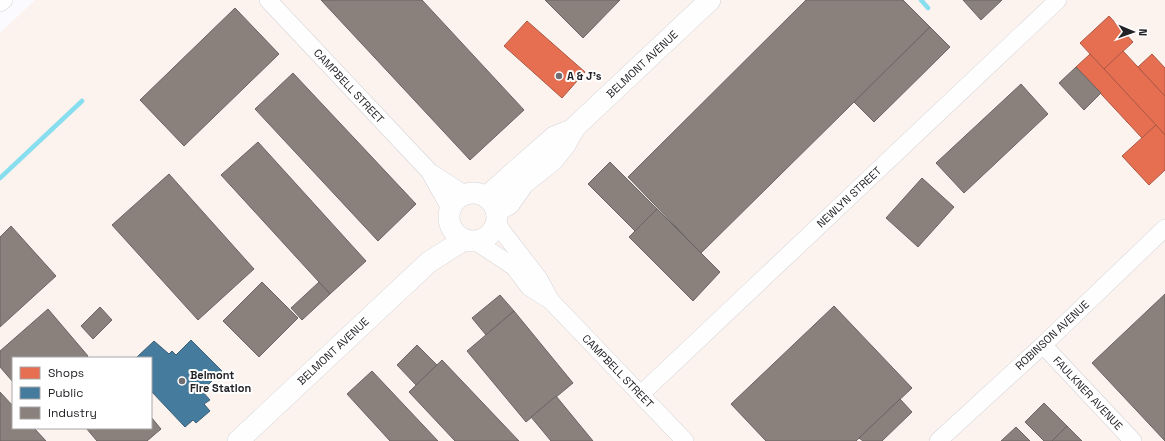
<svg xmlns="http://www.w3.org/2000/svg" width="1165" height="441" font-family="'Space Grotesk',sans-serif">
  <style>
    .industrial { fill: #fcf2ee; fill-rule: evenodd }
    .shops { fill: #e76f51; stroke: #ac5844 }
    .public { fill: #457b9d; stroke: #3b607a }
    .industry { fill: #8a817c; stroke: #6b6462 }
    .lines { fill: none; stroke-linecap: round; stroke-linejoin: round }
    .stream { stroke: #87deee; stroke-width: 4.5 }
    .minor-casing { stroke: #d4d4d8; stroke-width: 18 }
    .major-casing { stroke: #d4d4d8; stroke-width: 22 }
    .minor { stroke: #fefeff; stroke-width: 17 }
    .major { stroke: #fefeff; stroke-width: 21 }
    .poi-dot { fill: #6f6e72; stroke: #fff; stroke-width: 1.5 }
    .labels { text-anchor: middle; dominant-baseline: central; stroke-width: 4; stroke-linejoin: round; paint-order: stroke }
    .street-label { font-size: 11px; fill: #232227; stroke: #fff }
    .poi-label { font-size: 11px; font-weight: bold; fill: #232227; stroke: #fff; text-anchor: start }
  </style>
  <rect width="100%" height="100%" fill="#fbfafe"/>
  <!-- industrial -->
  <path class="industrial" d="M35,0H1165V441H0V33ZM13,358H151V428H13Z"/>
  <!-- shops -->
  <g class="shops">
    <path d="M1109,16L1133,42L1104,69L1080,43Z"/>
    <path d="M527,21L585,72L562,98L504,46Z"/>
    <path d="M1123,51L1165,96V135L1104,69Z"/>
    <path d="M1090,54L1156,125L1142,138L1076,67Z"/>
    <path d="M1152,54L1165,68V96L1138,67Z"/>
    <path d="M1156,125L1165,135V170L1149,185L1122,156Z"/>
  </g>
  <!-- public -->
  <path class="public" d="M191,340L222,371L202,391L210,400L204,404L210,411L196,423L193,420L185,427L151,391V358H138L137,357L154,341L169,354L172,351L176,355Z"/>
  <!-- industry -->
  <g class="industry">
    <path d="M321,0H422L524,110L470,160Z"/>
    <path d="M545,0H620L583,38Z"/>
    <path d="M806,0H903L930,27L701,253L628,177Z"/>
    <path d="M963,0H1002L981,20Z"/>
    <path d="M235,8L279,54L184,146L140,100Z"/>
    <path d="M930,27L950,47L874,122L854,102Z"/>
    <path d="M1076,67L1101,93L1084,110L1059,83Z"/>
    <path d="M293,73L416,204L378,241L255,109Z"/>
    <path d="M1021,84L1048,114L964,193L936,163Z"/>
    <path d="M258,142L366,261L330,294L221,175Z"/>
    <path d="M610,162L657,209L635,231L588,184Z"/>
    <path d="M169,174L254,269L198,320L112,225Z"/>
    <path d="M922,178L954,207L918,247L886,218Z"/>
    <path d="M657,209L720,272L693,301L629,237Z"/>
    <path d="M11,226L56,276L0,327V237Z"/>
    <path d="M262,282L298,318L259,357L223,321Z"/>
    <path d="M319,282L330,294L302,320L291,308Z"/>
    <path d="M1165,294V441L1092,363Z"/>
    <path d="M500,295L514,311L486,335L472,318Z"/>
    <path d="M834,306L912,388L856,441H766L731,404Z"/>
    <path d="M100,307L112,320L93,339L81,326Z"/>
    <path d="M48,309L88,356L86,358H13V382L0,367V351Z"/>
    <path d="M514,311L573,383L526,422L467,351Z"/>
    <path d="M417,345L437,365L416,385L397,365Z"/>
    <path d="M442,360L519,441H455L409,392Z"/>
    <path d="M372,371L438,441H390L347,394Z"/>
    <path d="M0,392L13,406V428H34L46,441H0Z"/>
    <path d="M556,396L593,441H551L531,417Z"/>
    <path d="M900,399L912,412L882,441H863L859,438Z"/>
    <path d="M1044,403L1067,426L1052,441H1044L1025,422Z"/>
    <path d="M151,417L161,429L147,441H97L86,428H151Z"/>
    <path d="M1067,426L1082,441H1052Z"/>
    <path d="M1016,427L1030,441H1001Z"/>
  </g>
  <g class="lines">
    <!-- stream -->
    <g class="stream">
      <path d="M921,0L928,8"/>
      <path d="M0,178L82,101"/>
    </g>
    <defs>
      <g id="minor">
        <path d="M268,0L430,172L464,194"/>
        <path d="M0,3L4,0"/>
        <path d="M431,174L450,208"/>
        <path d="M496,223L539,279L550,299"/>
        <path d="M475,241L514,267L529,287L551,301L685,441"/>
        <path d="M1043,345L1133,441"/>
        <path d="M641,394L1058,0"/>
        <path d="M938,441L1043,345L1165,228"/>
      </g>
      <g id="major">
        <circle cx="473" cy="217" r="24"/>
        <path d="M486,197L554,137L574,129"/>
        <path d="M496,211L509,204L524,183L553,160L565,145L575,127L710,0"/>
        <path d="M238,441L429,262L464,240"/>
      </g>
    </defs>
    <!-- minor casing -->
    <use href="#minor" class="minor-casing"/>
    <!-- major casing -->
    <use href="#major" class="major-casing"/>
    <!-- minor -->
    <use href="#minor" class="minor"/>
    <!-- major -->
    <use href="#major" class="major"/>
  </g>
  <!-- markers -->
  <g class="poi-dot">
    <circle cx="559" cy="76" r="4"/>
    <circle cx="182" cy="381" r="4"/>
  </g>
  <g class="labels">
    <!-- street labels -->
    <g class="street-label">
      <text transform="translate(642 64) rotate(-43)">BELMONT AVENUE</text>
      <text transform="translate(349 86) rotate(47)">CAMPBELL STREET</text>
      <text transform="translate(849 197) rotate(-43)">NEWLYN STREET</text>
      <text transform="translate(1052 335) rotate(-43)">ROBINSON AVENUE</text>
      <text transform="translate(333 351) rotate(-43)">BELMONT AVENUE</text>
      <text transform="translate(618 371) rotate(46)">CAMPBELL STREET</text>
      <text transform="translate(1088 393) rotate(47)">FAULKNER AVENUE</text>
    </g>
    <!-- poi labels -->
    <g class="poi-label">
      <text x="567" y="76">A &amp; J's</text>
      <text x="190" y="375">Belmont<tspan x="190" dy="13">Fire Station</tspan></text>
    </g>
  </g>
  <!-- legend -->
  <rect x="12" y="357" width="140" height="72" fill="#ffffff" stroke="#a7a7a9"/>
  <rect x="20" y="367" width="20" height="12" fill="#e76f51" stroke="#a7a7a9"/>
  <text x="48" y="377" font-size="12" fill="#232227">Shops</text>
  <rect x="20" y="387" width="20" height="12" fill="#457b9d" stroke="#a7a7a9"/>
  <text x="48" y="397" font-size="12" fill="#232227">Public</text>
  <rect x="20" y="407" width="20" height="12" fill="#8a817c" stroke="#a7a7a9"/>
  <text x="48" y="417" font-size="12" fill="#232227">Industry</text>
  <!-- north arrow -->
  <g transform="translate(1133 32) rotate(92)" stroke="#ffffff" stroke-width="3" paint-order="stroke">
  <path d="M0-3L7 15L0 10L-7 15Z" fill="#232227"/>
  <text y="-6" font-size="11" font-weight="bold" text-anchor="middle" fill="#232227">N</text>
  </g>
</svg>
